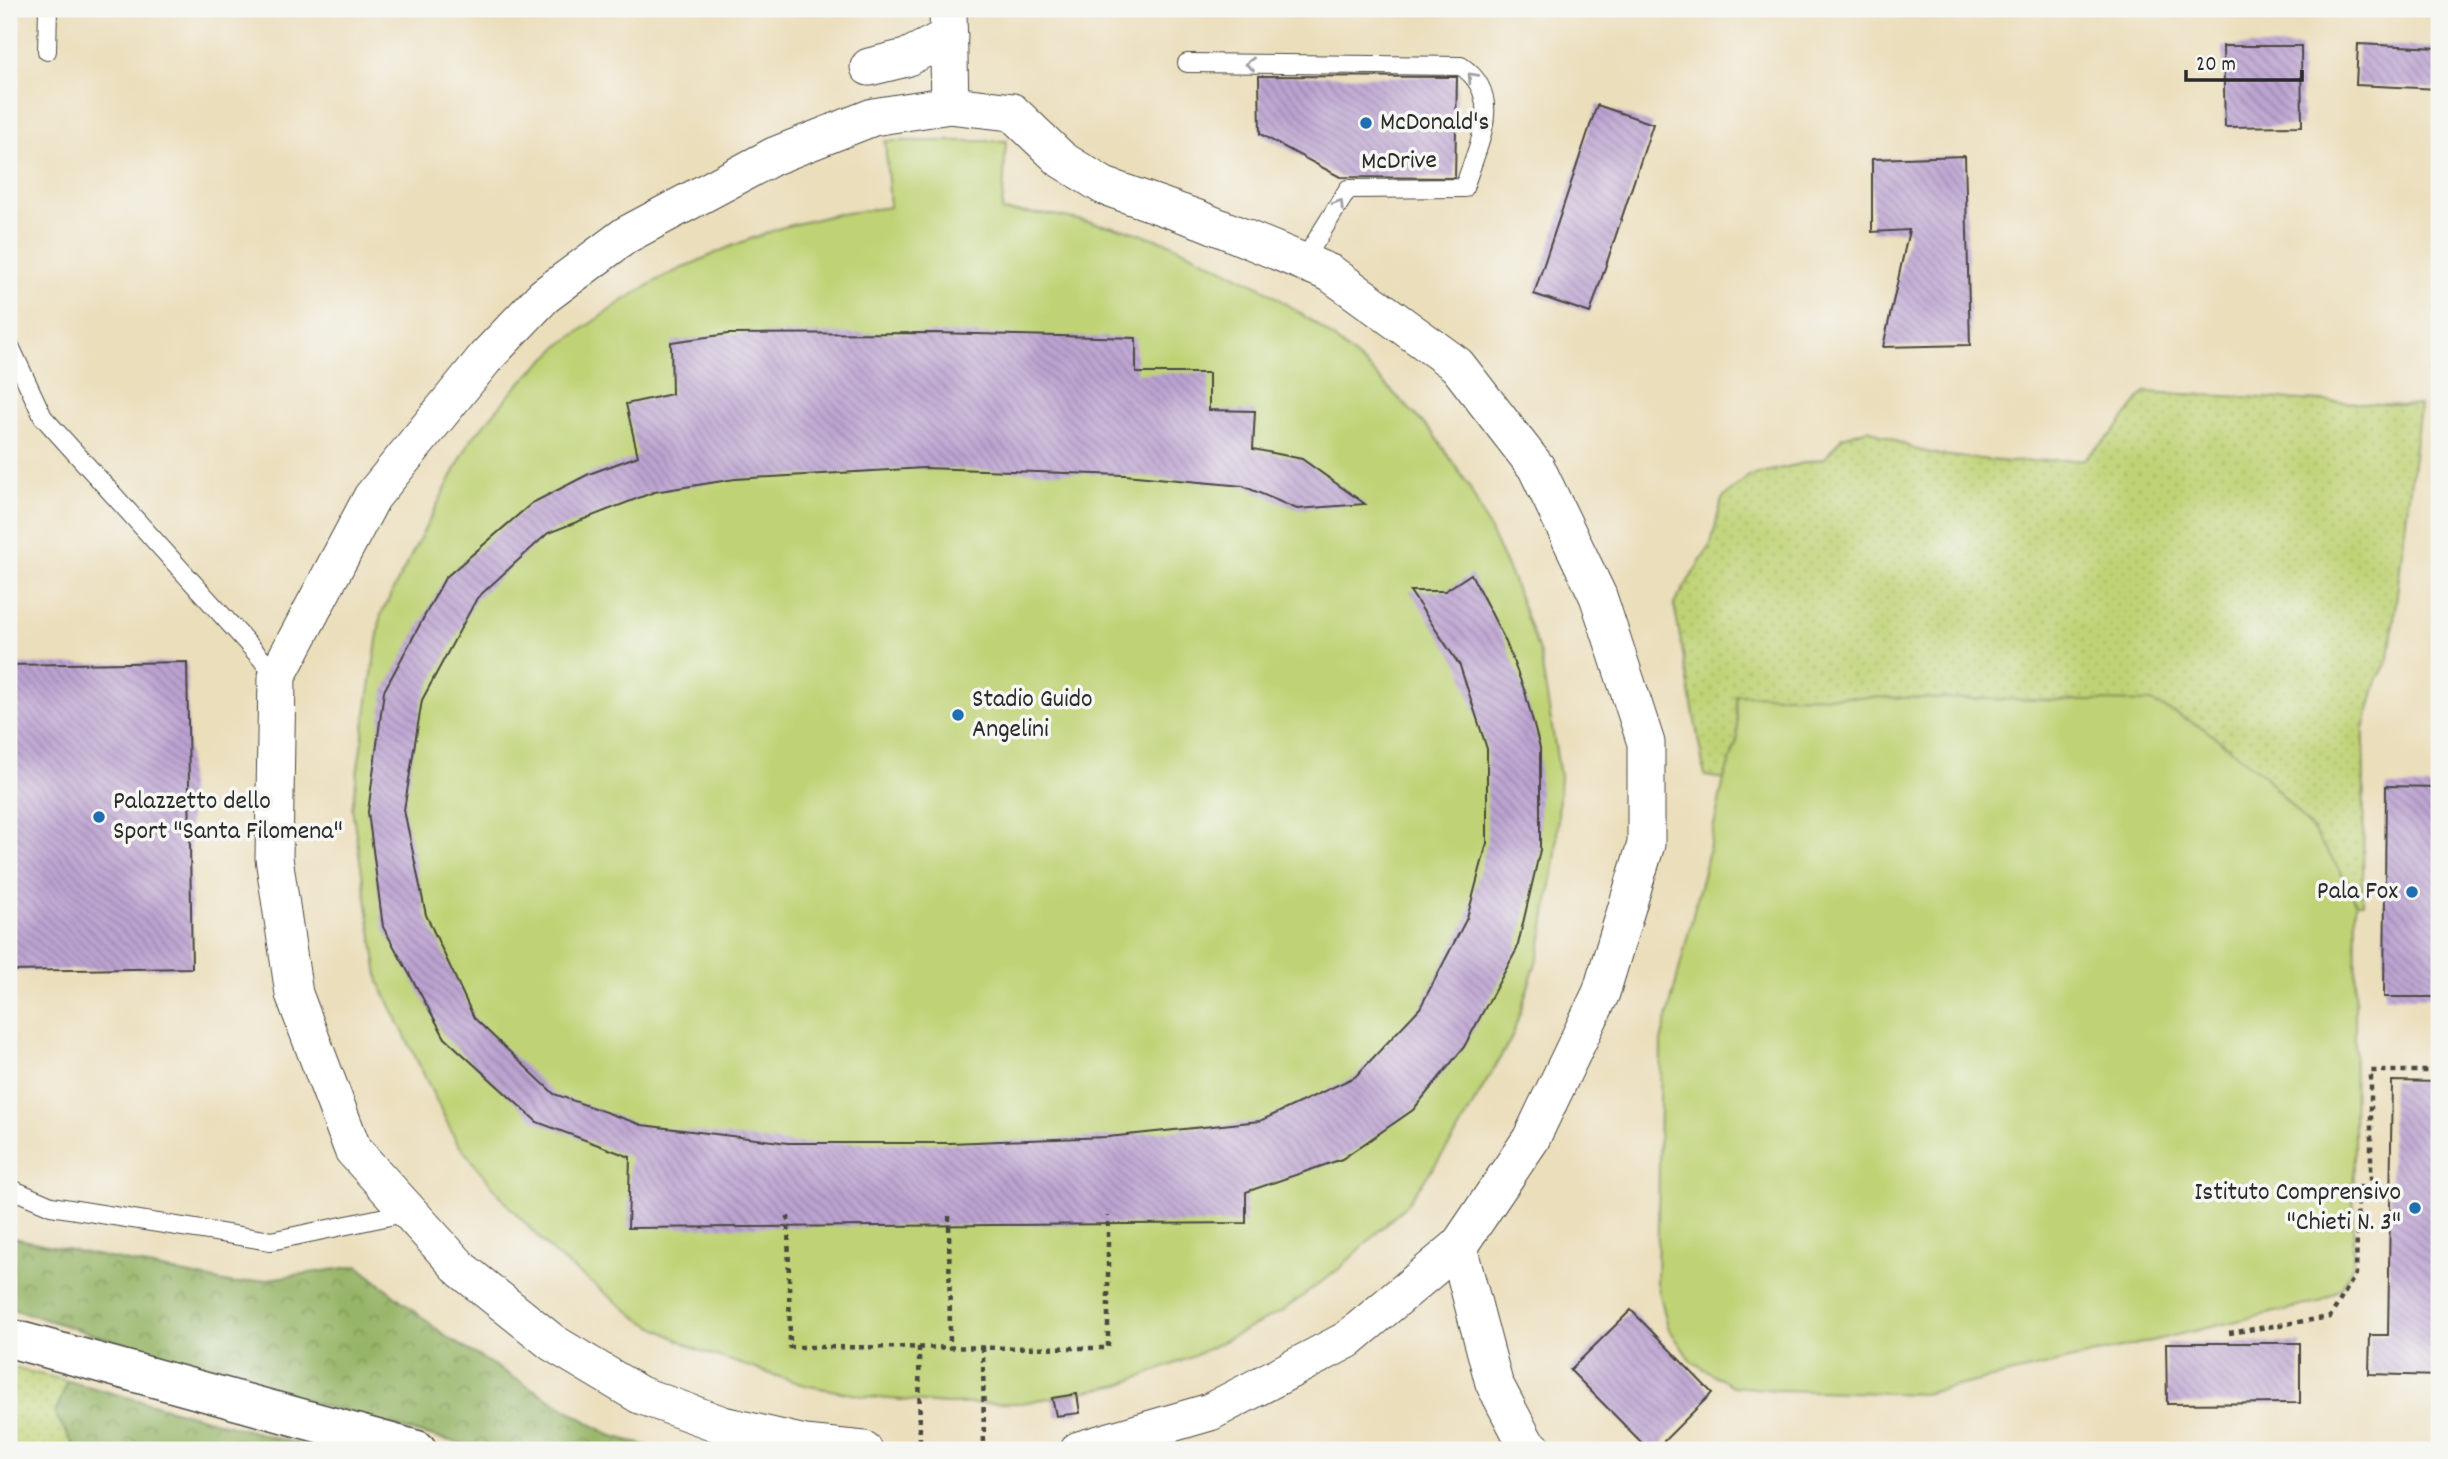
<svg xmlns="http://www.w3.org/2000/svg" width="2448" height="1459" font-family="Dekko,sans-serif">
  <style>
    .grass { fill: url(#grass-dots); stroke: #757f50; stroke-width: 2 }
    .forest { fill: url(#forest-crowns); stroke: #617049; stroke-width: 2 }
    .pitch { fill: #bfd376; stroke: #757f50; stroke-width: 2 }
    .building { fill: url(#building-back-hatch) }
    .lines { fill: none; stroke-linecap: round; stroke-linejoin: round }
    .service-casing { stroke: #484641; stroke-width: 20 }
    .minor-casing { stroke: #484641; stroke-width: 39 }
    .trunk-casing { stroke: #484641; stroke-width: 41 }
    .path { stroke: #484641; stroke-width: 4.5; stroke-dasharray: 5 5; stroke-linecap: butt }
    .service { stroke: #fff; stroke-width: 18 }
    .minor { stroke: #fff; stroke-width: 37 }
    .trunk { stroke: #fff; stroke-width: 38 }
    .oneway { stroke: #a0a0a0 }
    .poi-dot { fill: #1f6fb2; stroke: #f6f6f2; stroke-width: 2.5 }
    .labels { text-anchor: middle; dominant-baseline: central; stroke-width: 7; stroke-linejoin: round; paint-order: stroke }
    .poi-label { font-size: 26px; fill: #2b2b2b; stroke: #f6f6f2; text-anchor: start }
    .street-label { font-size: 26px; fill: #2b2b2b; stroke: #f6f6f2 }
  </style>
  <defs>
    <pattern id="grass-dots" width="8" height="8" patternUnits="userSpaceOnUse" patternTransform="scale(1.75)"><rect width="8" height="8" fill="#bfd376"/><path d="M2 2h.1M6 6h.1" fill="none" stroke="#a4b566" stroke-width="1.8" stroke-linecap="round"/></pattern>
    <pattern id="forest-crowns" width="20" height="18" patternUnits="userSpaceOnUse" patternTransform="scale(1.75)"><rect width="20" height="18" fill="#97b567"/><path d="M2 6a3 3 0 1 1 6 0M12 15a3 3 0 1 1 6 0" fill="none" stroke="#7b9355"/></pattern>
    <pattern id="building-back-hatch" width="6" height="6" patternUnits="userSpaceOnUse" patternTransform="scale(1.75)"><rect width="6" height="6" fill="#bca3d1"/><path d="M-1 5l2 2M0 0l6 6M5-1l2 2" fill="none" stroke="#9985aa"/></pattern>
  </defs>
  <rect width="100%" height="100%" fill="#f6f6f2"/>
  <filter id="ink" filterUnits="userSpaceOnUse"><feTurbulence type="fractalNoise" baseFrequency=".0143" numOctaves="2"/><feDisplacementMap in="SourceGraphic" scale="14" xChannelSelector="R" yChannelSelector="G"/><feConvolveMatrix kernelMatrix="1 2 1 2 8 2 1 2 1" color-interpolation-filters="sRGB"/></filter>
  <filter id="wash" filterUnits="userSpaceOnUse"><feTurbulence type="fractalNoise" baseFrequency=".00686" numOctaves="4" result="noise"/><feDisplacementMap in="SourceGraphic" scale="28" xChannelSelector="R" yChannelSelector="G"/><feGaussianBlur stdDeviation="1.57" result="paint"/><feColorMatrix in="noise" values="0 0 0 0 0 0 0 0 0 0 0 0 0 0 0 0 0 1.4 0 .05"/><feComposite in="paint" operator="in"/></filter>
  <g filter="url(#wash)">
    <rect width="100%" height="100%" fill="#ebdebb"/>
    <!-- grass -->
    <g class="grass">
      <path d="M2145,392L2420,406L2389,659L2377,680L2364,729L2363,903H2356C2331,851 2301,817 2263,774L1736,696L1738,738L1724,779L1705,776L1674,604L1711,544L1722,499L1749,476L1825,458L1842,437L1869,429L1914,449L1940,455L2010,462L2084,459L2112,434Z"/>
      <path d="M9,1367L68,1381L55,1414L77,1450H9Z"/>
    </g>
    <!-- forest -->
    <g class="forest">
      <path d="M9,1237L234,1284L358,1266L448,1338L610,1435L661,1450H485L375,1422L9,1308Z"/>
      <path d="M68,1381L320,1450H77L55,1414Z"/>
    </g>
    <!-- pitch -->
    <g class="pitch">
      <path d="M885,141H1006L1002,211L1054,215L1128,230L1169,243L1259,286L1319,326L1370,369L1432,432L1469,486L1512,578L1540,654L1560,776L1556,854L1540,950L1512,1037L1453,1140L1406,1205L1339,1269L1281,1312L1194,1356L1120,1385L1021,1403L945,1404L868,1397L804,1385L698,1350L639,1319L555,1255L508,1205L456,1141L379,982L352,808L381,614L470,441L517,386L559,346L621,302L663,277L729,247L780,228L833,215L890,207Z"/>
      <path d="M1736,695L2152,702L2202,727L2263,774L2312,829L2341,872L2356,903L2353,1265L2342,1287L2319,1302L1923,1394L1776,1390L1733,1386L1691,1361L1668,1327L1657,1283L1661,1042L1706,863L1724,779L1738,738Z"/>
    </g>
    <g id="blocks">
      <!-- building -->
      <g class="building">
        <path d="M2358,44L2439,48V89L2356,85Z"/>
        <path d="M2223,46H2301L2302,126L2225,127Z"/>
        <path d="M1259,76L1457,77L1455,178L1340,177L1260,134Z"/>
        <path d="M1597,105L1653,124L1590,313L1534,294Z"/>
        <path d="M1965,156L1970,345L1883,347L1909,230L1872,232V159Z"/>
        <path d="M935,333L1136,338V373H1209V410L1255,411L1253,449L1302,459L1365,504L1297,509L1243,486L1125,475L924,468L735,479L654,492L548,533L477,598L422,700L404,810L426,915L474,1018L554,1094L642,1125L788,1143H950L1108,1137L1260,1121L1355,1077L1420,1008L1467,918L1487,843V749L1460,666L1410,591H1445L1471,574L1505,640L1525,692L1540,748V850L1517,949L1464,1047L1413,1110L1342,1159L1246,1192V1223L628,1228L630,1157L537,1122L445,1038L383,927L368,812L384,691L445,578L532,503L589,474L638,456L626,404L672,394L671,342L728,334Z"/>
        <path d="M187,662L192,968L9,971V665Z"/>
        <path d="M2386,786L2439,787V997H2384Z"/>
        <path d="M2392,1081L2439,1082V1376L2369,1374L2370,1335H2388Z"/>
        <path d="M1631,1310L1712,1393L1655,1450H1649L1570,1370Z"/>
        <path d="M2166,1343H2300V1403L2167,1404Z"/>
        <path d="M1077,1394L1080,1413L1056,1416L1052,1398Z"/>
      </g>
    </g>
  </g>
  <g filter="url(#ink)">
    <use href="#blocks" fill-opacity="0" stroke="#484641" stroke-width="2"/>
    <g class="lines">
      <defs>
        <g id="service">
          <path d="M47,51L48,9"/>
          <path d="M1187,63L1461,66C1506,96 1477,146 1464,188L1348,189L1303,262"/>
          <path d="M9,344L43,417L277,676"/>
          <path d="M9,1188L51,1206L271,1241L409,1212"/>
        </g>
        <g id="minor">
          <path d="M948,9L950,105"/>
          <path d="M869,67L906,58L949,36"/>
          <path d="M1458,1247L1494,1383L1526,1444L1534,1450"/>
          <path d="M864,1450L805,1444L723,1425L640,1395L553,1343L462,1270L353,1150L294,994L274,858L277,676L372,497L486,357L544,296L626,235L774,156L873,117L950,105L1012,112L1062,160L1104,186L1201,220L1330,273L1457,365L1536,467L1598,596L1646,743V844L1601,993L1531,1139L1458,1247L1347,1340L1210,1412L1079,1450"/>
        </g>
        <path id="trunk" d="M9,1338L417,1450"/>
      </defs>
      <!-- service casing -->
      <use href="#service" class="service-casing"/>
      <!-- minor casing -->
      <use href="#minor" class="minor-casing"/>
      <!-- trunk casing -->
      <use href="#trunk" class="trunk-casing"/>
      <!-- path -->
      <g class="path">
        <path d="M788,1216L790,1347L1108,1348V1216"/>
        <path d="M949,1216L950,1348"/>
        <path d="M2229,1333L2330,1317L2356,1274L2358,1187L2371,1188V1071H2439"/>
        <path d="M919,1347L920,1450"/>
        <path d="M983,1347L984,1450"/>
      </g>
      <!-- service -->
      <use href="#service" class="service"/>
      <!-- minor -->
      <use href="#minor" class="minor"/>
      <!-- trunk -->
      <use href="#trunk" class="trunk"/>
    </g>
    <!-- one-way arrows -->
    <defs><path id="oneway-chevron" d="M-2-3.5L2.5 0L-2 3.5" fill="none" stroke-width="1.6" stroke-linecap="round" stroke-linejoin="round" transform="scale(1.75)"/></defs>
    <g class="oneway">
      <use href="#oneway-chevron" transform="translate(1250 64) rotate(-179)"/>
      <use href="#oneway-chevron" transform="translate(1472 77) rotate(-133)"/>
      <use href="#oneway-chevron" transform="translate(1339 204) rotate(-58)"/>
    </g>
  </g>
  <!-- markers -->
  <g class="poi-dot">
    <circle cx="1366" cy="123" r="7"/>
    <circle cx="958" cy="715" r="7"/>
    <circle cx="99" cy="817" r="7"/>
    <circle cx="2412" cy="892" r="7"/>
    <circle cx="2415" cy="1208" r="7"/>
  </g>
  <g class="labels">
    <!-- poi labels -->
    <g class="poi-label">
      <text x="1380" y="123">McDonald's</text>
      <text x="972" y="700">Stadio Guido<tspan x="972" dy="30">Angelini</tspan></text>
      <text x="113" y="802">Palazzetto dello<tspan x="113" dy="30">Sport "Santa Filomena"</tspan></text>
      <text x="2398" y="892" text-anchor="end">Pala Fox</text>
      <text x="2401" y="1193" text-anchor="end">Istituto Comprensivo<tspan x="2401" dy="30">"Chieti N. 3"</tspan></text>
    </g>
    <!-- street labels -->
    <g class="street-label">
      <text transform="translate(1399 162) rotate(-1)">McDrive</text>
    </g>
  </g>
  <!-- margin -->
  <rect width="2448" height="1459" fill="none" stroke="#f6f6f2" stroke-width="35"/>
  <!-- scale -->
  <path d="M2186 70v10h116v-10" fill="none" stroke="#2b2b2b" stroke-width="3.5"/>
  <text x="2196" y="70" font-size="21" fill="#2b2b2b" stroke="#f6f6f2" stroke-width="5" paint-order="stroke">20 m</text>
</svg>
